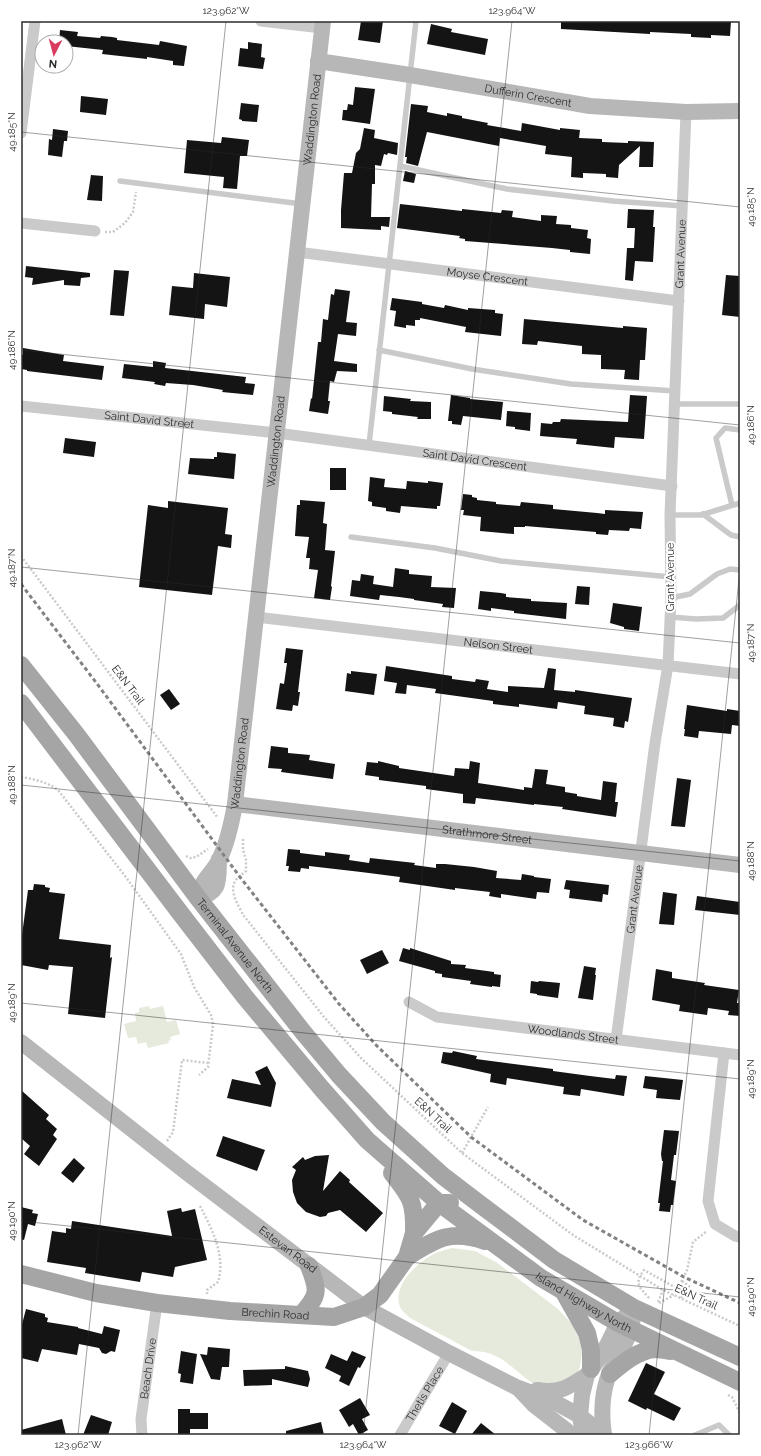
<svg xmlns="http://www.w3.org/2000/svg" width="761" height="1456" font-family="Raleway,sans-serif">
  <style>
    .green { fill: #e5eadc }
    .building { fill: #141414 }
    .lines { fill: none; stroke-linecap: round; stroke-linejoin: round }
    .path { stroke: #cacaca; stroke-width: 2.5; stroke-dasharray: 2 2; stroke-linecap: butt }
    .lane { stroke: #cacaca; stroke-width: 5.5 }
    .street { stroke: #cacaca; stroke-width: 11 }
    .secondary { stroke: #b7b7b7; stroke-width: 16 }
    .primary { stroke: #a5a5a5; stroke-width: 18 }
    .rail { stroke: #828282; stroke-width: 3; stroke-dasharray: 4 3; stroke-linecap: butt }
    .ticks { fill: none; stroke: #2d2d2d; stroke-width: 1; stroke-opacity: 0.45 }
    .labels { text-anchor: middle; dominant-baseline: central; stroke-width: 4; stroke-linejoin: round; paint-order: stroke }
    .street-label { font-size: 11px; fill: #2d2d2d; stroke: #fff }
    .neatline { fill: none; stroke: #2d2d2d; stroke-width: 1.5 }
    .ticks-label { font-size: 10px; text-anchor: middle; fill: #2d2d2d }
  </style>
  <rect width="100%" height="100%" fill="#fff"/>
  <!-- green -->
  <g class="green">
    <path d="M149,1006L150,1009L163,1006L167,1022L176,1020L180,1034L170,1037L171,1040L168,1041L169,1043L148,1048L146,1042L138,1044L136,1037L128,1038L124,1024L136,1021L135,1013L139,1012V1008Z"/>
    <path d="M452,1248L475,1251L496,1262L558,1309L572,1324L579,1338L582,1352L580,1367L575,1377L548,1388C542,1386 535,1385 531,1382C510,1367 500,1351 472,1351L410,1318C407,1315 403,1312 401,1309C390,1288 416,1263 434,1254C439,1251 446,1250 452,1248Z"/>
  </g>
  <!-- building -->
  <g class="building">
    <path d="M361,21H383L380,43L358,40Z"/>
    <path d="M561,21H731L730,36L711,35V38L691,37V34L650,32V34L561,29Z"/>
    <path d="M431,24L452,29L451,32L488,39L485,55L427,44Z"/>
    <path d="M60,30L78,32L77,36L100,38L101,36L112,37L117,38V40L159,45L160,41L187,46L184,66L173,65V61L147,57V59L102,54L103,50L66,46V42H59Z"/>
    <path d="M248,42L262,44L261,57L265,58L263,69L238,66L240,48L248,49Z"/>
    <path d="M355,87L375,89L370,124L342,120L343,110H347L348,104L353,105Z"/>
    <path d="M81,96L108,99L106,115L80,112Z"/>
    <path d="M241,103L259,105L257,122L242,121V120L239,119Z"/>
    <path d="M411,104L428,106L427,112L447,116V113L462,116V118L488,123L487,125L521,131L522,123L560,130V128L580,130L579,138L602,139V142L628,143V141L654,142L653,167H639L640,146L619,165L618,178L606,177V174L583,173V178L571,177L572,157L545,154L546,146L500,138L499,146L427,132L418,166L406,163L407,157H405Z"/>
    <path d="M364,128L375,130L374,138L398,143L397,155L388,153L387,155L384,154L381,166L375,165V184H372L371,217H390L389,227L381,226V230L341,228V210L344,173H352L356,153L360,149Z"/>
    <path d="M53,129L68,131L67,141H64L62,157L48,155L49,139L52,140Z"/>
    <path d="M222,137L249,140L247,156H240L237,189L223,188L224,177L184,173L187,140L221,143Z"/>
    <path d="M405,171L416,174L414,183L403,181Z"/>
    <path d="M91,175L103,176L102,201L87,200Z"/>
    <path d="M400,204L462,211V209L501,213L502,210L513,211L512,217L541,221V215L557,216L556,224L571,225V228L588,230L587,238L591,239L590,254L570,252V250L552,248L465,241V239L459,238L460,236L397,228Z"/>
    <path d="M628,209L654,210L653,227H655L653,262L635,261L633,281L625,280L627,248H634L635,228H627Z"/>
    <path d="M26,266L90,273V277L81,278L80,286L64,285V280L32,285L33,278L25,277Z"/>
    <path d="M114,270L129,271L124,316L110,315Z"/>
    <path d="M194,273L230,277L227,307L205,304L204,319L169,315L172,286L193,288Z"/>
    <path d="M726,275L740,276V317L722,315Z"/>
    <path d="M335,289L350,291L346,322L357,323L356,336L338,334L334,361L357,364V372L337,371L334,382L330,381L328,401H330L328,414L309,411L311,398L312,399L318,342H321L323,319L328,320L331,294L334,295Z"/>
    <path d="M392,298L422,302V304L444,308L445,305L468,310V308L495,310V313L503,314L501,336L465,332L466,327L420,318V320H415V326L406,325V328L394,326L396,311L390,310Z"/>
    <path d="M524,319L623,328V326L647,328L645,360H640L639,380L624,379L625,370L601,369V355L582,354V346L538,341L537,345L522,344Z"/>
    <path d="M23,348L64,355L63,361L104,366L102,380L27,371V370L21,369V354L23,355Z"/>
    <path d="M153,361L166,363L165,368L246,377L245,383L255,384L253,395L222,392L223,390L193,385L166,383L165,386L154,384L155,382L122,378L124,364L153,367Z"/>
    <path d="M451,395L470,398V399L503,402L501,420L463,416L461,425L452,424V421H448Z"/>
    <path d="M630,395L647,396L644,439L615,437L614,448L576,444L577,439L540,436L541,423L552,424L553,422H560L561,419L628,422Z"/>
    <path d="M384,396L411,399L410,401L431,402V419H417L418,417L392,414V412L383,411Z"/>
    <path d="M507,411L531,413L530,431L515,429V427L506,426Z"/>
    <path d="M65,438L96,442L94,457L63,453Z"/>
    <path d="M217,452L236,454L234,479L188,474L190,458L214,459V457H217Z"/>
    <rect x="330" y="468" width="16" height="22"/>
    <path d="M370,477L385,479L384,487L406,489L407,481L428,483V481L443,483L440,506H437V509L401,506L400,513L386,511V508L372,506V502L368,501Z"/>
    <path d="M463,494L472,495V497L477,498V500L496,502V504L520,506L521,502L553,505V509L597,513L605,514V510L643,512L641,529L630,528L629,531L609,530L608,535L596,534V532L525,526V527H514V534L480,531L481,517L463,515L464,510H461Z"/>
    <path d="M300,500L325,502L323,523L327,524L325,550L335,551L331,586L332,587L330,600L314,598L318,570L309,569L310,558H306L309,537L295,536L297,505H300Z"/>
    <path d="M168,501L228,508L225,534L232,535L231,548L218,546L212,595L139,587L148,505L168,508Z"/>
    <path d="M395,568L409,570V574L432,576L431,587L456,588L454,608L442,607L443,604L414,600V599L399,597L380,595L379,600L350,596L352,580L360,581L361,574L374,576L373,584L393,587Z"/>
    <path d="M577,586L590,587L589,605L575,604Z"/>
    <path d="M480,591L501,593L506,594V597L531,599V601L567,603L566,619L514,613V611L491,608V611L478,609Z"/>
    <path d="M613,603L642,607L639,631L624,629V627L610,623Z"/>
    <path d="M286,648L303,650L298,692H300L298,706L293,705L292,711L276,709L280,683L284,684L287,663H284Z"/>
    <path d="M386,666L452,676V679L475,682L476,679L489,681L487,689L508,692V686L544,688L548,668L556,669L554,690L575,692V690L632,698L628,722L625,721L624,728L613,726L614,718L584,714L585,706L558,702L557,709L519,704V707L493,704V701L435,693L436,689L407,685L406,694L395,693L397,683L384,681Z"/>
    <path d="M351,671L377,674L374,695L345,691L347,673L351,674Z"/>
    <path d="M169,689L180,704L171,710L160,695Z"/>
    <path d="M687,705L727,711V709L740,711V726L732,725L731,734L699,731L698,738L684,736L685,729H684Z"/>
    <path d="M271,746L288,748V753L310,755L309,760L335,764L333,779L281,772L282,769L268,768Z"/>
    <path d="M378,761L399,766V768L454,776L455,768L469,769L470,761L480,763L478,783L524,790V787L532,788L535,769L548,770L546,784L565,787V792L577,794V796L601,800L603,781L617,783L615,802H618L616,817L562,809L563,807L534,804V805L476,798L475,804L463,803V794L426,789V786L379,780V777L365,775L367,762L378,763Z"/>
    <path d="M677,778L691,780L685,827L671,826Z"/>
    <path d="M288,849L300,850V853L325,856V852L350,855L349,860L369,863L370,858L415,863L414,865L436,868V864H445L474,867L497,871L496,878L521,880L522,874L534,876V877L551,879L549,893L537,892L536,899L501,894V898L489,896L490,892L455,888V890L399,882L400,877L361,872L309,866V869L301,868L300,872L288,871L289,866H286Z"/>
    <path d="M566,880L609,885L608,895L603,894L602,902L569,898L570,890L564,889Z"/>
    <path d="M34,884L45,885V887L50,888L49,892L65,894L59,939L111,945L110,958L112,957L105,1018L68,1014L73,967L49,965L48,970L21,965V935H22L28,890H33Z"/>
    <path d="M663,892L677,894L674,925L659,924Z"/>
    <path d="M697,896L740,902V915L695,910Z"/>
    <path d="M403,948L410,950V948L451,961V964L466,965L465,968L494,972V974L501,975L500,987L492,986V987L470,984L471,981L442,977V974L435,973V971L399,961Z"/>
    <path d="M382,950L389,963L367,974L360,960Z"/>
    <path d="M584,966L596,968L595,975H596L593,1000L578,998Z"/>
    <path d="M656,969L672,972V978L705,983L704,985L739,990L737,1003H740V1016L728,1015L729,1011L708,1008L707,1015L679,1011L680,1005L652,1000Z"/>
    <path d="M531,981L538,982L539,981L560,983L558,998L537,995V994L530,993Z"/>
    <path d="M453,1051L477,1056L476,1059L553,1069V1071L590,1076L615,1079L616,1075L627,1076L624,1096L581,1089L580,1096L563,1094L564,1087L507,1078L506,1085L490,1082L491,1074L441,1063L443,1052L452,1053Z"/>
    <path d="M267,1066L276,1083L271,1107L227,1098L232,1079L261,1085L255,1072Z"/>
    <path d="M645,1076L683,1080L680,1100L656,1098L657,1090L643,1088Z"/>
    <path d="M21,1090L49,1115L46,1119L57,1129L53,1135L57,1139L39,1166L24,1154L30,1146L21,1138Z"/>
    <path d="M664,1130L679,1131L676,1155H674L671,1180L676,1181L673,1205H671L670,1212L659,1211L660,1203H658L663,1161H662L661,1154Z"/>
    <path d="M223,1136L265,1150L257,1171L216,1156Z"/>
    <path d="M329,1155L323,1191L340,1171L350,1180L349,1182L383,1213L366,1232L340,1210L328,1213L326,1216L320,1217L306,1212L297,1203L293,1192L292,1180L296,1170L292,1167L303,1157L305,1160L315,1156Z"/>
    <path d="M74,1158L85,1168L73,1183L61,1173Z"/>
    <path d="M21,1207L33,1210L32,1213L38,1214L35,1226L28,1224L24,1240L21,1239Z"/>
    <path d="M181,1208L182,1212L195,1209L207,1260L175,1267L173,1277L142,1272L140,1282L85,1273L86,1268L47,1262L52,1231L66,1233V1228L71,1229L72,1221L172,1236L167,1211Z"/>
    <path d="M26,1309L45,1314V1317L48,1318L47,1322L78,1327V1328L102,1334L104,1326L120,1330L115,1352L111,1351L106,1354L102,1353L99,1348L79,1344L77,1355L42,1349L38,1362L21,1358V1328Z"/>
    <path d="M208,1347L230,1349L229,1367H222L220,1380L211,1379L200,1354L207,1355Z"/>
    <path d="M181,1351L197,1354L193,1384L180,1382L181,1374L178,1373Z"/>
    <path d="M352,1351L366,1357L360,1368L358,1367L349,1386L339,1381L341,1376L325,1368L331,1354L347,1361Z"/>
    <path d="M646,1363L665,1372L654,1394L681,1408L674,1421L647,1408L646,1410L628,1401Z"/>
    <path d="M285,1366L308,1371L310,1379L308,1387L272,1379V1385L244,1386L243,1370L285,1369Z"/>
    <path d="M360,1398L370,1415L362,1419L368,1430L359,1435L353,1424L349,1427L339,1410Z"/>
    <path d="M452,1402L467,1411L455,1434L439,1426Z"/>
    <path d="M178,1409H190V1413H208V1429H190V1435H178Z"/>
    <path d="M91,1415L112,1422L108,1435H83Z"/>
    <path d="M62,1419L66,1435H21V1430Z"/>
    <path d="M321,1422L324,1435H286V1431Z"/>
    <path d="M481,1423L496,1435H471Z"/>
  </g>
  <g class="lines">
    <!-- path -->
    <g class="path">
      <path d="M105,232H113L125,223L133,212L136,192"/>
      <path d="M21,556L218,818"/>
      <path d="M21,777C34,779 47,782 58,790L125,876L181,954L194,987L211,1015L213,1024L208,1067L199,1075"/>
      <path d="M243,839V850L246,860V871C243,874 238,877 236,880C228,890 239,907 244,916L324,1017L361,1058L462,1153L573,1235L663,1290L740,1326"/>
      <path d="M186,856L190,858L196,857L208,849"/>
      <path d="M167,1141L173,1132L182,1060L208,1063"/>
      <path d="M462,1153L488,1107"/>
      <path d="M200,1206C212,1229 226,1256 218,1282L207,1290V1294"/>
      <path d="M682,1281L689,1286L690,1289L685,1300"/>
      <path d="M679,1286L686,1289L681,1298"/>
      <path d="M649,1298L641,1289L638,1283L640,1276L644,1270L678,1289L687,1270L693,1242L707,1231"/>
      <path d="M658,1302L663,1290"/>
      <path d="M659,1303L674,1295"/>
      <path d="M728,1395L732,1397L740,1413"/>
    </g>
    <!-- lane -->
    <g class="lane">
      <path d="M400,166L507,189L613,201L683,206"/>
      <path d="M120,181L302,204"/>
      <path d="M379,350L472,369L571,384L675,391"/>
      <path d="M675,404H740"/>
      <path d="M369,445L416,21"/>
      <path d="M732,505L716,438L725,428L740,430"/>
      <path d="M703,514L731,535L740,537"/>
      <path d="M670,515H701L740,503"/>
      <path d="M351,537L435,548L501,561L671,577"/>
      <path d="M671,598L690,594L717,574L730,569L740,570"/>
      <path d="M670,617L696,619L723,618L740,605"/>
      <path d="M695,1435L719,1425L729,1435"/>
    </g>
    <!-- street -->
    <g class="street">
      <path d="M261,21L322,28"/>
      <path d="M21,133L35,21"/>
      <path d="M21,223L95,231"/>
      <path id="s1" d="M297,252L679,301"/>
      <path id="s2" d="M21,406L277,433L672,486"/>
      <path id="s3" d="M256,617L740,674"/>
      <path id="s4" d="M409,1002L437,1017L740,1055"/>
      <path id="s5" d="M616,1040L655,743L668,665L671,598L670,515L686,112"/>
      <path d="M724,1053L708,1201L715,1224L735,1236L740,1237"/>
      <path id="s6" d="M142,1435L141,1419L157,1303"/>
      <path id="s7" d="M400,1435L449,1353"/>
    </g>
    <!-- secondary -->
    <g class="secondary">
      <path id="s8" d="M318,61L410,75L590,106L686,112L740,111"/>
      <path id="s9" d="M235,804L740,865"/>
      <path id="s10" d="M219,859C218,880 222,892 198,898C201,878 213,874 220,858C228,841 232,821 235,804L323,21"/>
      <path id="s11" d="M21,1042L186,1172L364,1307L449,1353L516,1387L551,1400L580,1416L604,1435"/>
      <path d="M519,1389L534,1405L566,1430L571,1435"/>
      <path d="M537,1390C560,1394 569,1387 587,1375"/>
      <path d="M583,1435L580,1416L582,1395L587,1375L603,1353L618,1323L634,1308"/>
      <path d="M604,1435C601,1414 601,1395 609,1374C618,1355 630,1339 633,1318"/>
    </g>
    <!-- primary -->
    <g class="primary">
      <path id="s12" d="M21,665L76,734L198,898L303,1032L339,1075L383,1122L443,1176L477,1202L554,1260L634,1308L740,1357"/>
      <path id="s13" d="M21,703L181,914L245,997L322,1089L367,1140L439,1203L541,1278L618,1323L740,1382"/>
      <path d="M392,1173C411,1197 415,1202 414,1233"/>
      <path d="M407,1257C436,1239 450,1229 485,1241"/>
      <path id="s14" d="M21,1274L96,1293L157,1303L230,1311L334,1317L364,1307L380,1295L407,1257L414,1233L439,1203H450"/>
      <path d="M565,1294L587,1333L591,1350V1369"/>
      <path d="M301,1315C319,1295 319,1291 309,1266"/>
      <path d="M610,1374C622,1364 637,1351 654,1349C659,1349 665,1350 670,1351"/>
    </g>
    <!-- rail -->
    <path class="rail" d="M21,584L98,685L240,877L339,1004L377,1046L471,1137L583,1220L684,1277L740,1303"/>
  </g>
  <!-- ticks -->
  <path class="ticks" d="M21,132L740,207M21,350L740,425M21,567L740,643M21,785L740,861M21,1003L740,1079M21,1221L740,1297M78,1435L226,21M363,1435L512,21M649,1435L740,570"/>
  <g class="labels">
    <!-- street labels -->
    <g class="street-label">
      <text stroke="none"><textPath href="#s8" startOffset="213">Dufferin Crescent</textPath></text>
      <text stroke="none"><textPath href="#s10" startOffset="841">Waddington Road</textPath></text>
      <text stroke="none"><textPath href="#s5" startOffset="790">Grant Avenue</textPath></text>
      <text stroke="none"><textPath href="#s1" startOffset="192">Moyse Crescent</textPath></text>
      <text stroke="none"><textPath href="#s2" startOffset="129">Saint David Street</textPath></text>
      <text stroke="none"><textPath href="#s10" startOffset="517">Waddington Road</textPath></text>
      <text stroke="none"><textPath href="#s2" startOffset="457">Saint David Crescent</textPath></text>
      <text transform="translate(670 577) rotate(-90)">Grant Avenue</text>
      <text stroke="none"><textPath href="#s3" startOffset="244">Nelson Street</textPath></text>
      <text transform="translate(128 685) rotate(53)">E&amp;N Trail</text>
      <text stroke="none"><textPath href="#s10" startOffset="193">Waddington Road</textPath></text>
      <text stroke="none"><textPath href="#s9" startOffset="254">Strathmore Street</textPath></text>
      <text stroke="none"><textPath href="#s5" startOffset="142">Grant Avenue</textPath></text>
      <text stroke="none"><textPath href="#s12" startOffset="353">Terminal Avenue North</textPath></text>
      <text stroke="none"><textPath href="#s4" startOffset="169">Woodlands Street</textPath></text>
      <text transform="translate(433 1115) rotate(43)">E&amp;N Trail</text>
      <text stroke="none"><textPath href="#s11" startOffset="338">Estevan Road</textPath></text>
      <text transform="translate(696 1297) rotate(25)">E&amp;N Trail</text>
      <text stroke="none"><textPath href="#s13" startOffset="829">Island Highway North</textPath></text>
      <text stroke="none"><textPath href="#s14" startOffset="258">Brechin Road</textPath></text>
      <text stroke="none"><textPath href="#s6" startOffset="67">Beach Drive</textPath></text>
      <text stroke="none"><textPath href="#s7" startOffset="48">Thetis Place</textPath></text>
    </g>
  </g>
  <!-- border -->
  <rect width="761" height="1456" fill="none" stroke="#ffffff" stroke-width="44"/>
  <!-- north arrow -->
  <g transform="translate(54 54) rotate(186)"><circle r="19" fill="#ffffff" stroke="#ababab"/>
  <path d="M0-3L7 15L0 10L-7 15Z" fill="#d83b5d"/>
  <text y="-6" font-size="11" font-weight="bold" text-anchor="middle" fill="#2d2d2d">N</text>
  </g>
  <rect x="22" y="22" width="717" height="1412" class="neatline"/>
  <g class="ticks-label">
    <text x="226" y="14">123.962°W</text>
    <text x="512" y="14">123.964°W</text>
    <text transform="translate(11 132) rotate(-90)" y="4">49.185°N</text>
    <text transform="translate(750 207) rotate(-90)" y="4">49.185°N</text>
    <text transform="translate(11 350) rotate(-90)" y="4">49.186°N</text>
    <text transform="translate(750 425) rotate(-90)" y="4">49.186°N</text>
    <text transform="translate(11 568) rotate(-90)" y="4">49.187°N</text>
    <text transform="translate(750 643) rotate(-90)" y="4">49.187°N</text>
    <text transform="translate(11 785) rotate(-90)" y="4">49.188°N</text>
    <text transform="translate(750 861) rotate(-90)" y="4">49.188°N</text>
    <text transform="translate(11 1003) rotate(-90)" y="4">49.189°N</text>
    <text transform="translate(750 1079) rotate(-90)" y="4">49.189°N</text>
    <text transform="translate(11 1221) rotate(-90)" y="4">49.190°N</text>
    <text transform="translate(750 1297) rotate(-90)" y="4">49.190°N</text>
    <text x="78" y="1448">123.962°W</text>
    <text x="363" y="1448">123.964°W</text>
    <text x="649" y="1448">123.966°W</text>
  </g>
</svg>
